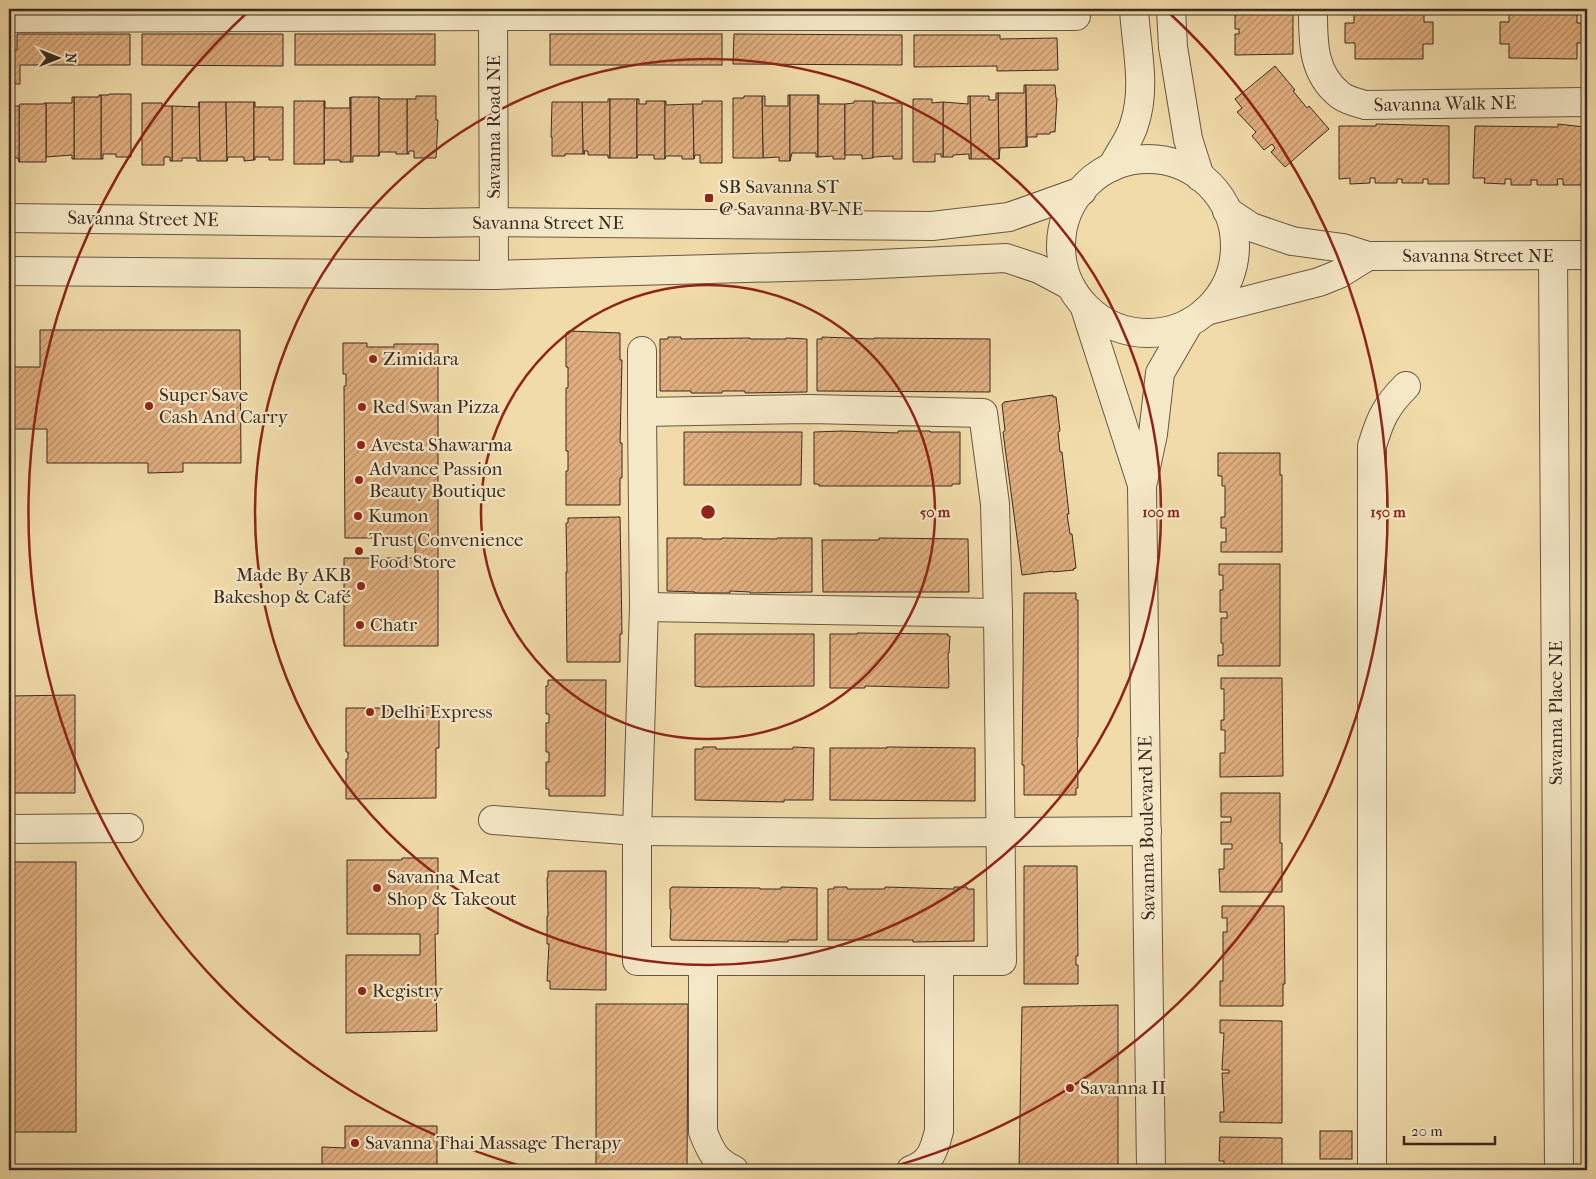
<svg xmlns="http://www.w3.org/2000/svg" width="1596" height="1179" font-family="'IM FELL French Canon',serif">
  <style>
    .building { fill: url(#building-hatch); stroke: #3b2b23 }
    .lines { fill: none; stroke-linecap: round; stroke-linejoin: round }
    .minor-casing { stroke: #685744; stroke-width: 30 }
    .minor { stroke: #f5e8c7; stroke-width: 28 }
    .ring { fill: none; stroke: #8f2418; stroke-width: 2.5 }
    .poi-dot { fill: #8f2418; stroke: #f5e8c7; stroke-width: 2 }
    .labels { text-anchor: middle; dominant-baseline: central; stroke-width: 4.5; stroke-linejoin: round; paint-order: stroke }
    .street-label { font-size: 19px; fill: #3b2b23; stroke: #f5e8c7 }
    .poi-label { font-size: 19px; fill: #3b2b23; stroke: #f5e8c7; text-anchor: start }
    .centre { fill: #8f2418; stroke: #f5e8c7; stroke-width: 2.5 }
    .ring-label { font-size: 15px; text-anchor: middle; font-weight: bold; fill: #8f2418; stroke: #f5e8c7; stroke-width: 4.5; stroke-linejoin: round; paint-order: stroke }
  </style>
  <defs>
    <pattern id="building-hatch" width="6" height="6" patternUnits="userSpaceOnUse" patternTransform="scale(1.25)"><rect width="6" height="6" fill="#e1af7f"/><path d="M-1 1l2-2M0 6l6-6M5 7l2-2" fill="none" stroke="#b88f68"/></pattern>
  </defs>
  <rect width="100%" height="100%" fill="#f0dba9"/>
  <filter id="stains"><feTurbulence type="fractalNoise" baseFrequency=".004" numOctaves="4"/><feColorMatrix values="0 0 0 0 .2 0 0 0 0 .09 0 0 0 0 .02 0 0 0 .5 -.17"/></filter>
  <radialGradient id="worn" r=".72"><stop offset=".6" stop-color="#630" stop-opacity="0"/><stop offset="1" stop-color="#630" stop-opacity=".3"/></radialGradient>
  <!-- building -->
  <g class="building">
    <path d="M1235,9H1293V54L1235,55V34H1239V29H1235Z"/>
    <path d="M1354,9H1424V22H1433V44H1423V59H1355V43H1345V23H1354Z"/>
    <path d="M1509,9H1577V23H1587L1586,43H1577V59L1509,58V44H1500V22H1509Z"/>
    <path d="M17,34H130V65H20V84H9V50H17Z"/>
    <path d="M142,34H283V66L142,65Z"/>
    <rect x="295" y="34" width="140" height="31"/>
    <rect x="550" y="34" width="172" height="31"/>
    <path d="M734,34L902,35V65L733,64Z"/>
    <path d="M914,35H1000V39L1057,38L1058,70L997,71V66L914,67Z"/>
    <path d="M1275,66L1295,90L1293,91L1307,108L1309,106L1329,129L1285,167L1271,152L1275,148L1272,144L1264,150L1252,136L1256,132L1237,112L1242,108L1235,99Z"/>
    <path d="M1024,85H1026V147L1000,148L999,159L998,93H1024Z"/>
    <path d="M1026,85H1055L1056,98H1057L1055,132H1050V134H1037V137H1027V147Z"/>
    <path d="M996,93H998L999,159H971L970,96H989V100H996Z"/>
    <path d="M109,94H131V157H116V154H103V159H101V95H109Z"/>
    <path d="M99,95H101V159H74V97H99Z"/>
    <path d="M788,95H790V161H779V157L763,158L762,96H765V106H788Z"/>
    <path d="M790,95H818V157H816V153H792L790,161Z"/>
    <path d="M818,95H819V104H845V159H833V156L818,157Z"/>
    <path d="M416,96H436V120H438L436,158H414V151H409V154H407V99H416Z"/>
    <path d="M744,96H762L763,158H733V98H744Z"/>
    <path d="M968,96H970L971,159H969V154L953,155V157H943V102L968,104Z"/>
    <path d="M72,97H74V159H72V155L46,157V103H72Z"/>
    <path d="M350,97L351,162H340V160H325L324,164V101H325V108H350Z"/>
    <path d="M351,97H379V156H353V162H351Z"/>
    <path d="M379,97L381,99H407V154H396V152H380L379,156Z"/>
    <path d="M608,99H610V158H608V155H588V151H584L585,154H583L582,102H608Z"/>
    <rect x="610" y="99" width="27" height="59"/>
    <path d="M637,99H639V104H646V101H665V159H654V155H638L637,158Z"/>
    <path d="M913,99H932V103L943,102V157H941V154H935V162H913Z"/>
    <rect x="294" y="101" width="30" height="63"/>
    <path d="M665,101H666V105L693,104L694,159H682V156H666L665,159Z"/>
    <path d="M702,101H722V163H700V155H695L694,159L693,104H702Z"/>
    <path d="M854,101H873V158L862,159V155H845V104L854,103Z"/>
    <path d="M873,101H875V103H902V159H893V156L874,157L873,158Z"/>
    <path d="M199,102H226L227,161H200Z"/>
    <path d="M199,102L200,161H197V158H182V161H172V106L199,107Z"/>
    <path d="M226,102H254V160L244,161V157H228L227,161Z"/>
    <path d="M254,102H255V107H283V160H269V157H255V160H254Z"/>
    <path d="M552,102H582L583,154H565V156H552V137H551Z"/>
    <path d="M44,103H46V162H19V106L20,104H44Z"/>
    <path d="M142,103H162V106H172V161H170V157H164V165H142Z"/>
    <path d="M9,106H19V162L18,158H9Z"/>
    <path d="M1376,124L1449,126V184H1428V179H1423V183H1402V179H1397V183H1375V178H1370V183L1350,184V178L1339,179V126H1376Z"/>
    <path d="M1558,124L1584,127L1583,185H1563V179H1557L1558,185H1537V180H1531V185H1511V179H1505V184L1484,183L1485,178H1473L1475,126L1558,127Z"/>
    <path d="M40,330H240L241,463H183V472L148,473V463H47V429H9V367H40Z"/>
    <path d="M569,331L620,333V360H622L620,443H622V478H620V505H566V471H568V451H566V388H568V367H566V333Z"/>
    <path d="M668,337H681V339L750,338V339H786V338L807,339V392L745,393V391H722V393H691V391H660V339H668Z"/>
    <path d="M822,337L874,339V338L990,339V392L817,391V339H822Z"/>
    <path d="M343,343H367V347H394V344H438V646H344V558H415V538H345L344,386H346V374H343Z"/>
    <path d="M1053,395V397H1056L1060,431L1058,432L1060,452H1062L1069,514H1067L1070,534H1072L1076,568L1073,569L1074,570L1053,572V571L1022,575L1003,432L1005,431L1002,404L1004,403V402Z"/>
    <path d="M842,431L898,433V431H930V432H960V484H952V486H819V484H814V432Z"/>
    <path d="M684,432H802L801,485H684Z"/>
    <path d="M1218,453H1280V475H1282V552H1221V542H1226V528H1221V517H1225V486H1222V476H1218Z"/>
    <path d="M620,517L622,634H620V662H567L566,572H567L566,523H568V518Z"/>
    <path d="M667,538H702V539H722V538L777,539V538H812V592L750,593V592L730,591V593H695V592L667,591Z"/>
    <path d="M879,538L968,539L969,592H823L822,540H879Z"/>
    <path d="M1219,564H1280V666H1218V655H1223V643H1221V618H1227V612H1220V590H1223V575H1219Z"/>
    <path d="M1024,593H1076V600H1078V737H1077L1078,788H1076V795H1024V765H1022Z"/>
    <path d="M857,633L948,634V636H950L949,653H948L949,686L948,688L865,686V688H830V634H857Z"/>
    <path d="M695,634H814V686L702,687L695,686Z"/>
    <path d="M1221,678H1282L1283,776L1220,777V753H1225V730H1221V720H1224V689H1221Z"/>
    <path d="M548,680H606L605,796H549V789H546V762H549V752H546V723H549V714H546V686H548Z"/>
    <path d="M75,695V793H9V696Z"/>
    <path d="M439,707V748H436V798L346,799V759H348V752H346V708H382V710H402V708Z"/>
    <path d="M703,747H716V749H793V747L814,748L813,800H784V802L695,800V749H703Z"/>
    <path d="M887,747L975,748V801L830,800V748H887Z"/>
    <path d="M1221,793H1280V843H1282V892H1220L1219,869H1224V849H1232V844H1221V822H1231V817H1221Z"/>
    <path d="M402,858H438V934H435L437,1031L346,1033V955H420V934H347V860H402Z"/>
    <rect x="9" y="862" width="67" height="270"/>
    <path d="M1024,866H1077L1078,956H1076V965H1078V984H1024Z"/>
    <path d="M548,871H606V990L550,989V981H547L549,944H547V916H548L547,878H548Z"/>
    <path d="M672,887L760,888V889H781V887L817,888V940H788V942L671,940V938H670L671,909H670V889Z"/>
    <path d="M834,887H847V889H885V887L954,889V887H967V889H974V941L913,942V940H828V889H834Z"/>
    <path d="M1222,906H1284L1285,984H1283V1006H1220V981H1223V932H1227V918H1222Z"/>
    <path d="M596,1004H688L687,1170H596Z"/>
    <path d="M1118,1005V1170H1019L1022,1007Z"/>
    <path d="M1220,1020L1282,1021V1123L1220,1122V1112H1224L1222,1073H1229V1070H1222L1224,1033H1220Z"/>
    <path d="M345,1126H437V1170H322V1147L345,1148Z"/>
    <rect x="1320" y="1131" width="32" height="28"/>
    <path d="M1220,1137L1282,1138V1170H1224V1161H1219Z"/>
  </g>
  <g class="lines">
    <defs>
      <g id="minor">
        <path d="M493,9L494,275"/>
        <path d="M1171,9L1173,47L1188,139L1200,177"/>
        <path d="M1313,9C1313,41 1312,73 1340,95C1346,100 1358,103 1365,105L1587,102"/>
        <path d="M9,18L493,16H1076"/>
        <circle cx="1148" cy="246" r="87"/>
        <path d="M1112,167C1119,153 1130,139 1134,125C1147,87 1136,48 1134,9"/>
        <path d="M1227,211L1251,227L1292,241L1343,248L1368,256L1587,255"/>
        <path d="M9,218L426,223L494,222L932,226L1009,217L1082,191"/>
        <path d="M1553,255L1559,1170"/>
        <path d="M9,271L494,275L858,265L1006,258L1039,269L1069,285"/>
        <path d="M1085,308L1142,485"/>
        <path d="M1206,311L1319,282L1339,274L1368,256"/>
        <path d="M642,351V412"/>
        <path d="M810,409L983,413L995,504L998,613L1002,961H637V831L644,607L642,412Z"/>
        <path d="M644,607L998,613"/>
        <path d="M493,820L637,831L873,833L1147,831"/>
        <path d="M9,829L129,828"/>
        <path d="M703,961V1132C711,1152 715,1161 734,1170"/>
        <path d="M911,1170C931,1163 934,1150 939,1131V961"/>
        <path d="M1151,1170L1142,486L1153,434L1160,373L1189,323"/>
        <path d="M1372,1170V446C1380,419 1386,406 1406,386"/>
      </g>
    </defs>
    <!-- minor casing -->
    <use href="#minor" class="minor-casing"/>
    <!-- minor -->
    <use href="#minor" class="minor"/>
  </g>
  <!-- distance rings -->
  <g class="ring">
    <circle cx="708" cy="512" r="227"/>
    <circle cx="708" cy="512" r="453"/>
    <path d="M532 1169A680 680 0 0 1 249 11M1167 11A680 680 0 0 1 884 1169"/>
  </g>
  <!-- markers -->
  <g class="poi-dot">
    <rect x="704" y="193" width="10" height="10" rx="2.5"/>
    <circle cx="373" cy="359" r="5"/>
    <circle cx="149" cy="406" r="5"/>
    <circle cx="362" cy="407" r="5"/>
    <circle cx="361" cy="445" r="5"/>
    <circle cx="359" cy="480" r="5"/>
    <circle cx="358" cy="516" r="5"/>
    <circle cx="359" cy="551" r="5"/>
    <circle cx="361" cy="586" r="5"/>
    <circle cx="360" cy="625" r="5"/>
    <circle cx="370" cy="712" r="5"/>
    <circle cx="377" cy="888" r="5"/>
    <circle cx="362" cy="991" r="5"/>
    <circle cx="1070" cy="1088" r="5"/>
    <circle cx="355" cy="1143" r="5"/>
  </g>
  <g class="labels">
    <!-- street labels -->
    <g class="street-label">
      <text transform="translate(1445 104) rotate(-1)">Savanna Walk NE</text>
      <text transform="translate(494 127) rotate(-90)">Savanna Road NE</text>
      <text transform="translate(143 219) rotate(1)">Savanna Street NE</text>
      <text x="548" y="223">Savanna Street NE</text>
      <text x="1478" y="256">Savanna Street NE</text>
      <text transform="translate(1556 713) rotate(-90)">Savanna Place NE</text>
      <text transform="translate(1147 828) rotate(-91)">Savanna Boulevard NE</text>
    </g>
    <!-- poi labels -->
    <g class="poi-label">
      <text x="719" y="187">SB Savanna ST<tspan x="719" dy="22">@ Savanna BV NE</tspan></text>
      <text x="383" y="359">Zimidara</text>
      <text x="159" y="395">Super Save<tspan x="159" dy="22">Cash And Carry</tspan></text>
      <text x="372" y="407">Red Swan Pizza</text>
      <text x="371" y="445">Avesta Shawarma</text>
      <text x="369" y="469">Advance Passion<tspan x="369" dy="22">Beauty Boutique</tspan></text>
      <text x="368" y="516">Kumon</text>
      <text x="369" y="540">Trust Convenience<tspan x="369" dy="22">Food Store</tspan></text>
      <text x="351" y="575" text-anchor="end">Made By AKB<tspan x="351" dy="22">Bakeshop &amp; Café</tspan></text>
      <text x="370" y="625">Chatr</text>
      <text x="380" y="712">Delhi Express</text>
      <text x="387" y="877">Savanna Meat<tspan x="387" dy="22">Shop &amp; Takeout</tspan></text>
      <text x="372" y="991">Registry</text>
      <text x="1080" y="1088">Savanna II</text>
      <text x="365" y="1143">Savanna Thai Massage Therapy</text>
    </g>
  </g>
  <circle cx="708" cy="512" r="8" class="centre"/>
  <g class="ring-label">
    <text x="935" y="517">50 m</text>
    <text x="1161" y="517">100 m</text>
    <text x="1388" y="517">150 m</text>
  </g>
  <!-- margin -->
  <rect width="1596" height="1179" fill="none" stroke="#f0dba9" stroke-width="30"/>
  <rect x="10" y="10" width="1576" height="1159" fill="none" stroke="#3b2b23" stroke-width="2.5"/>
  <rect x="15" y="15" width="1566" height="1149" fill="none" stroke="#3b2b23"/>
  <!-- north arrow -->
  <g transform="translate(58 58) rotate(90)" stroke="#f5e8c7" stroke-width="4" paint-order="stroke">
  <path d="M0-4L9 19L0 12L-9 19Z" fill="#3b2b23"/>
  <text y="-8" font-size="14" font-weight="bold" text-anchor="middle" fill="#3b2b23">N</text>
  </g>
  <!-- scale -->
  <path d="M1404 1136v8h91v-8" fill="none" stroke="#3b2b23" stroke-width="2.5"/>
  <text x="1411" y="1136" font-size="15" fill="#3b2b23" stroke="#f5e8c7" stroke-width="4" paint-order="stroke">20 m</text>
  <rect width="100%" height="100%" filter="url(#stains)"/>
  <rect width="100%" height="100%" fill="url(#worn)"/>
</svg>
